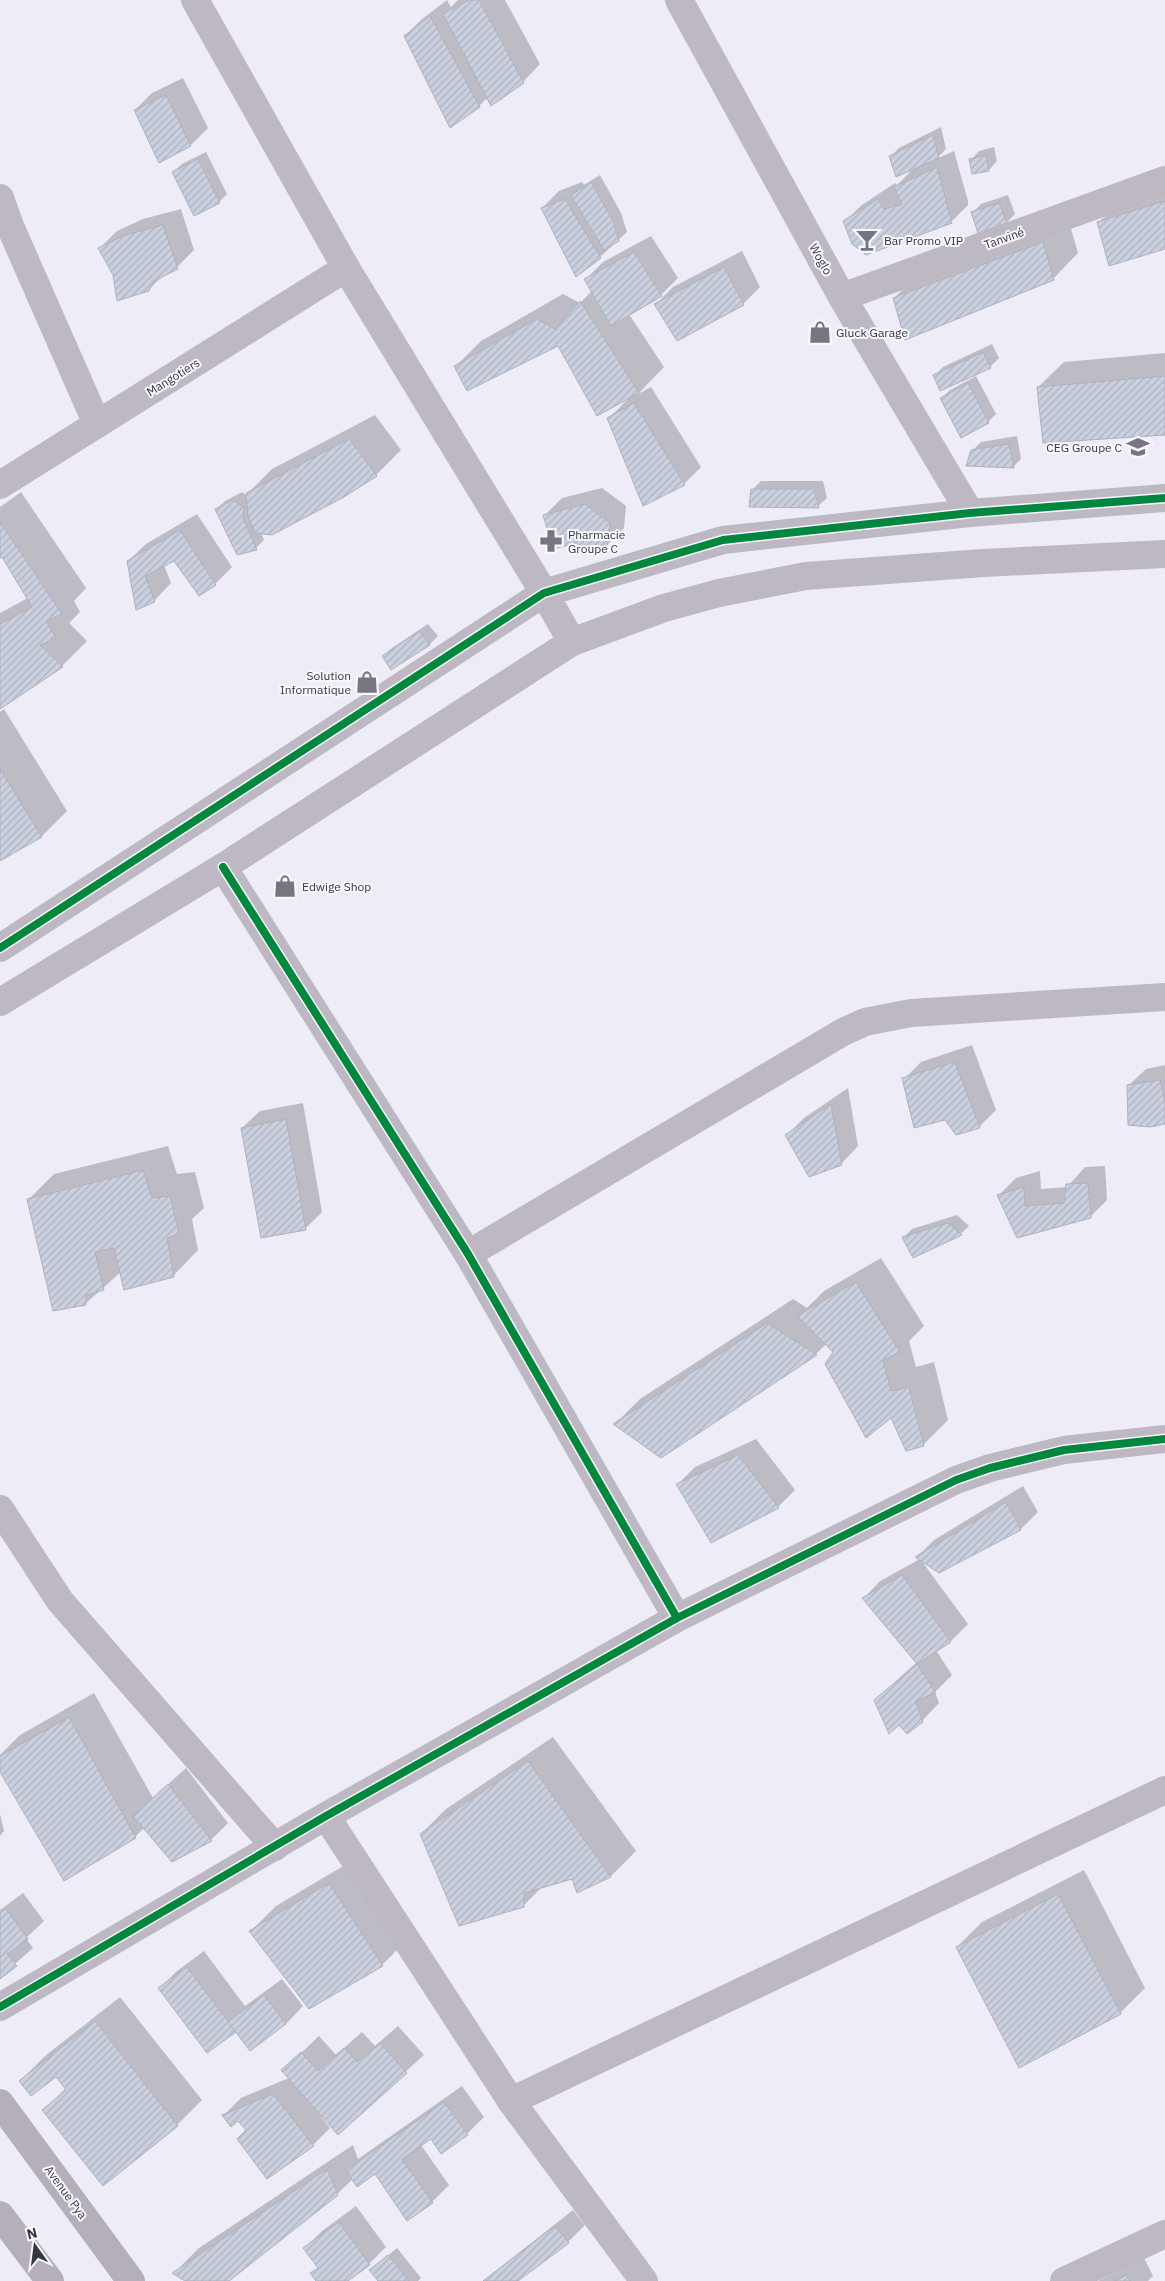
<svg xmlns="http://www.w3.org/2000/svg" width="1165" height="2281" font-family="'IBM Plex Sans',sans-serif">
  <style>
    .shadow { fill: #0003 }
    .building { fill: url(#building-hatch); stroke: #afb1bb }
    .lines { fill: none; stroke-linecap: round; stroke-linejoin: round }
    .minor { stroke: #bdb8c2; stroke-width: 28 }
    .tertiary { stroke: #bdb8c2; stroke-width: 28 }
    .secondary { stroke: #b5afba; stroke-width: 28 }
    .cycleway-casing { stroke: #f7f7fd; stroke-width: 11 }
    .cycleway { stroke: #00873e; stroke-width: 8 }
    .labels { text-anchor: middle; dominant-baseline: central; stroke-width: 4; stroke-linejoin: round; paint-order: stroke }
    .street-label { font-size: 12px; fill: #363542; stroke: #f7f7fd }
    .poi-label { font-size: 12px; fill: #363542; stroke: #f7f7fd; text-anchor: start }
  </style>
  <defs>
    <pattern id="building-hatch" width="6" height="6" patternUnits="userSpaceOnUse" patternTransform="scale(1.25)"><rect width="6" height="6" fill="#cad0df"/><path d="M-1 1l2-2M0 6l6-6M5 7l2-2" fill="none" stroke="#aeb3c1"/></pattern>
  </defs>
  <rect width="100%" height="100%" fill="#edecf7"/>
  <!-- shadow -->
  <g class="shadow">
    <path d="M447,0L451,7L458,0H505L540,64L523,82L492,104L488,97L479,106L405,36L422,19Z"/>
    <path d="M183,78L208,128L191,145L160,161L135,110L152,93Z"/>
    <path d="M941,127L946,149L936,159L954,151L968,201V205L951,222H844L862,205L895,183L897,185L914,168L891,156L899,148Z"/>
    <path d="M994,147L997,161L989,170L973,172L971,160L979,151Z"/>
    <path d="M206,152L227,194L219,202L173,172L182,164Z"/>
    <path d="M600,175L621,213L627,232L600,257L577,275L542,208L559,191L582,182L584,185Z"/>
    <path d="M1165,180V248L1098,223L1131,191Z"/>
    <path d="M1008,195L1015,214L1007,222L979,231L973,212L981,204Z"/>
    <path d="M181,209L194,250L177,267L164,275L148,290L114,275L100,248L117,231L143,219Z"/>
    <path d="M1068,218L1078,253L1053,279L894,298L920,273Z"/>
    <path d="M651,236L678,278L661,295L629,314L664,367L638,394L651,387L701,467L684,484L643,505L608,419L628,399L559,345L456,366L481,341L563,294L580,303L592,291L586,279L603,262Z"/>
    <path d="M742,251L760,287L743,304H656L673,287Z"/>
    <path d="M992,344L999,358L990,367L934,376L943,367Z"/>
    <path d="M1165,353V434L1038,387L1064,362Z"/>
    <path d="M976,376L996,414L988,422L941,399L950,390Z"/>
    <path d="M375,415L401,450L376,475L261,532L264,540L256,548L217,509L225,501L242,492L247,496V494L272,469Z"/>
    <path d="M1017,436L1021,459L1013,467L972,451L981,442Z"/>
    <path d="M761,481H823L827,498L818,506L752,490Z"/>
    <path d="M602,488L626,506L624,528L606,546L577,542L545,515L562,498Z"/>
    <path d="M21,492L86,588L74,601L80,612L69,623L87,641L62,666L0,707V613L28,598L2,555L0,556V507Z"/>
    <path d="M197,514L232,567L215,584L174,559L164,565L171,583L154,601L128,561L146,544Z"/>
    <path d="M428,624L438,636L430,644L391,668L383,656L392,648Z"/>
    <path d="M4,709L67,811L42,836L0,860V712Z"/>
    <path d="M972,1045L996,1110L979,1127L945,1119L904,1079L921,1062Z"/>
    <path d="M1165,1065V1123L1128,1086L1146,1069Z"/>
    <path d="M848,1088L858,1146L841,1164L787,1135L804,1118Z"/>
    <path d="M303,1103L322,1212L305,1229L242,1128L260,1111Z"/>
    <path d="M168,1146L177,1174L195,1172L204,1208L192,1219L198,1250L173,1276L121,1272L85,1304L29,1199L54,1174Z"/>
    <path d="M1105,1166L1107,1200L1090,1217L1018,1236L999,1195L1016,1178L1040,1171L1041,1189L1067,1187L1085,1167Z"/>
    <path d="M957,1215L969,1226L961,1234L904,1237L912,1229Z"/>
    <path d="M881,1258L924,1326L909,1341L916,1367L934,1362L948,1420L923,1445L892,1416L826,1344L816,1354L661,1456L615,1424L640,1399L793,1299L807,1308L824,1291Z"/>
    <path d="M756,1439L795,1490L778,1507L678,1484L695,1467Z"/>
    <path d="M1023,1486L1038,1512L1021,1529L939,1572L921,1560L968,1624L951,1641L936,1650L952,1675L935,1692L939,1703L922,1721L875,1700L917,1662L864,1598L880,1581L920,1559L917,1557L934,1540Z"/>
    <path d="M94,1693L153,1798L186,1768L228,1823L211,1840L145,1827L135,1837L0,1769V1755L20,1735Z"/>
    <path d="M553,1737L636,1851L611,1876L577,1891L573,1877L543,1886L523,1906L421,1834L446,1809Z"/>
    <path d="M0,1814L4,1831L0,1836Z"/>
    <path d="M355,1859L407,1940L382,1965L251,1931L276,1906Z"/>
    <path d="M1084,1870L1145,1988L1120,2013L957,1947L982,1922Z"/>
    <path d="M23,1893L44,1921L26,1938L33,1948L0,1977V1910Z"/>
    <path d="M204,1951L245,2006L282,1979L303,2006L286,2024L236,2030L160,1988L177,1971Z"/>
    <path d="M120,1997L202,2100L177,2125L44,2110L66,2088L56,2075L20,2081L45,2056Z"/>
    <path d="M398,2026L424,2055L338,2133L322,2115L321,2117L330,2128L313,2145L247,2130L238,2120L224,2115L241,2098L289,2078L282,2071L319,2036L336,2055L362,2032L375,2046Z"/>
    <path d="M462,2086L484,2117L467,2134L431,2138L421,2145L449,2185L432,2202L375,2173L353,2179L337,2194L227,2281H188L174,2273L199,2248L353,2145L358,2159Z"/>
    <path d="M356,2206L386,2247L369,2264L346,2281H317L312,2274L319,2267L305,2248L322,2231Z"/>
    <path d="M573,2210L585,2225L568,2242L516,2281H483Z"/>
    <path d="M397,2248L421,2278L418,2281H380L371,2270Z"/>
    <path d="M1144,2258L1153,2276L1148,2281H1098Z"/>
  </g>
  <!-- building -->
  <g class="building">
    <path d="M469,0H479L524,83L491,106L443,14Z"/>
    <path d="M430,16L480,107L450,128L404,36Z"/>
    <path d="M166,95L191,146L159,163L134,110Z"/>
    <path d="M933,135L939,158L896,177L889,156Z"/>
    <path d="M986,155L989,171L972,174L969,159Z"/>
    <path d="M198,159L220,203L194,216L172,172Z"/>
    <path d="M937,167L952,223L866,255L852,244L843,221L878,199L884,209L902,204L894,187Z"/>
    <path d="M591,182L613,221L619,241L604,250L571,195Z"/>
    <path d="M565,199L601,258L576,277L541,208Z"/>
    <path d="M1165,201V249L1109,266L1097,222Z"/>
    <path d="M999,203L1007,223L978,233L971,212Z"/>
    <path d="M163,225L178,269L154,281L149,291L117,301L113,275L98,248L125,235Z"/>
    <path d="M1043,242L1054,280L905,340L893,298Z"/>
    <path d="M634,252L662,296L611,326L584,279Z"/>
    <path d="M724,267L744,305L677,341L654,304Z"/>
    <path d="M580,301L639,393L597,416L558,346L467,391L454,366L537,319L555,329Z"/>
    <path d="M983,352L991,368L940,391L933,375Z"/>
    <path d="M1165,376V435L1043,443L1037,387Z"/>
    <path d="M968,383L989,423L961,438L940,398Z"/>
    <path d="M634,403L685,485L643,506L607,418Z"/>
    <path d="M349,439L377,476L344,497L272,535L255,533L248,516L246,493Z"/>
    <path d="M1009,444L1014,468L966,466L971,450Z"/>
    <path d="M751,489H814L819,508L749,507Z"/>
    <path d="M233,500L244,508L243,518L257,550L237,555L215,509Z"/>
    <path d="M585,504L610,523L607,547L584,553L577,543L553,549L543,515Z"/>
    <path d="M0,522L62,614L46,621L56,638L40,645L63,667L0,709V624L32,607L2,557L0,558Z"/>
    <path d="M180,530L216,585L199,596L174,561L145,576L155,602L136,610L127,561Z"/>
    <path d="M419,631L430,645L391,670L382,656Z"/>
    <path d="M0,769L42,837L0,861Z"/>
    <path d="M955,1062L980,1128L956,1135L945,1120L914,1128L902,1078Z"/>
    <path d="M1160,1080L1165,1102V1124L1150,1127L1128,1125L1127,1085Z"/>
    <path d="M831,1104L842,1165L809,1177L785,1135Z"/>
    <path d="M286,1119L306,1230L261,1238L241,1128Z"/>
    <path d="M143,1170L152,1198L170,1196L179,1234L167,1238L174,1277L124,1290L114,1248L95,1252L104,1290L86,1295V1305L53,1311L27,1199Z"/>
    <path d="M1088,1183L1091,1218L1017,1238L997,1195L1024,1187L1025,1206L1064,1203L1066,1184Z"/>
    <path d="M948,1223L962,1235L913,1258L902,1237Z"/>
    <path d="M856,1282L900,1352L883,1360L891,1391L909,1387L924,1446L906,1451L891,1418L866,1438L825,1364L833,1352L797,1316Z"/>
    <path d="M767,1323L817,1355L661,1458L613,1424Z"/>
    <path d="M738,1455L779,1508L711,1543L676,1484Z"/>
    <path d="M1006,1502L1021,1530L939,1573L915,1557Z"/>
    <path d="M902,1575L951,1642L917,1664L862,1598Z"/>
    <path d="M917,1664L936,1693L915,1701L923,1722L907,1734L899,1725L889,1734L874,1700Z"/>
    <path d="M69,1717L136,1838L64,1881L0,1772V1756Z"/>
    <path d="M528,1761L611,1877L577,1893L572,1879L524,1893V1907L459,1926L420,1834Z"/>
    <path d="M168,1784L212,1841L172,1862L133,1816Z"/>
    <path d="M329,1883L383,1966L309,2009L249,1931Z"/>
    <path d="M1058,1894L1121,2014L1019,2068L956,1947Z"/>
    <path d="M6,1909L28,1939L7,1954L17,1966L0,1979V1913Z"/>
    <path d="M187,1967L236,2032L207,2053L158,1988Z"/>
    <path d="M264,1995L286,2024L250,2051L228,2022Z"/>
    <path d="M95,2021L178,2126L103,2186L42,2110L66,2090L56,2077L31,2096L19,2081Z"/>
    <path d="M380,2043L407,2073L338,2135L281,2070L301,2052L318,2071L344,2048L357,2062Z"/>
    <path d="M273,2094L314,2146L267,2179L237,2139L246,2130L238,2121L231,2127L222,2115Z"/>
    <path d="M444,2102L468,2135L441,2154L431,2139L402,2159L433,2203L407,2221L375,2174L357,2187L346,2170Z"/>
    <path d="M327,2169L338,2195L229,2281H185L172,2273Z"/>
    <path d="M339,2222L370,2265L348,2281H316L310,2273L318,2268L303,2248Z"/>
    <path d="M555,2226L569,2243L518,2281H483Z"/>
    <path d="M388,2255L409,2281H378L369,2270Z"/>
    <path d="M1127,2275L1130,2281H1114Z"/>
  </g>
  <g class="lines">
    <!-- minor -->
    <g class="minor">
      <path d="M195,0L346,268L544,593L572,642"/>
      <path d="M679,0L842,297L970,513"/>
      <path d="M0,198L10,226L97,424"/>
      <path d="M842,297L1165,180"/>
      <path d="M0,485L346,268"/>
      <path d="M223,867L468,1254L677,1618"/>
      <path d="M468,1254L843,1032L865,1022L911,1013L1165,997"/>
      <path d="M0,1509L60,1601L275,1847"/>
      <path d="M326,1816L511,2101L644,2281"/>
      <path d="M0,2007L326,1816L677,1618L956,1480L990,1468L1064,1450L1165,1439"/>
      <path d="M511,2101L1165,1790"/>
      <path d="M1064,2281L1165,2234"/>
    </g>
    <!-- tertiary -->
    <g class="tertiary">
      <path d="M0,948L544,593L723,540L970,513L1165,498"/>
      <path d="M0,1002L223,867L572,642L664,608L719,593L806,576L983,563L1165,554"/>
    </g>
    <!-- secondary -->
    <g class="secondary">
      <path d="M0,2103L131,2281"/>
      <path d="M0,2215L50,2281"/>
    </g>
    <defs>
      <g id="cycleway">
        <path d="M223,867L468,1254L677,1618"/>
        <path d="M0,948L544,593L723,540L970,513L1165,498"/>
        <path d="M0,2007L326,1816L677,1618L956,1480L990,1468L1064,1450L1165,1439"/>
      </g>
    </defs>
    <!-- cycleway casing -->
    <use href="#cycleway" class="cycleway-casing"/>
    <!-- cycleway -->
    <use href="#cycleway" class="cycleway"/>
  </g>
  <!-- icons -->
  <defs>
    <symbol id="bar-bare" viewBox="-9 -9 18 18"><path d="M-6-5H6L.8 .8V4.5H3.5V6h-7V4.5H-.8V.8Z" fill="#767581" stroke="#f7f7fd" stroke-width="2.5" paint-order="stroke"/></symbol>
    <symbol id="shop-bare" viewBox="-9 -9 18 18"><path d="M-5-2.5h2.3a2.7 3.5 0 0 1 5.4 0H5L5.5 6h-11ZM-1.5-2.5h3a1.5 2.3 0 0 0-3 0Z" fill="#767581" stroke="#f7f7fd" stroke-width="2.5" paint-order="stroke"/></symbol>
    <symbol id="school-bare" viewBox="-9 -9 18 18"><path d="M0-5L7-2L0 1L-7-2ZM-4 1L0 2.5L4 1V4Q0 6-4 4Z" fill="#767581" stroke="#f7f7fd" stroke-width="2.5" paint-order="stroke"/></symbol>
    <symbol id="pharmacy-bare" viewBox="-9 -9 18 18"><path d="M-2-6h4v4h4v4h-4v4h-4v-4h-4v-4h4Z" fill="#767581" stroke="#f7f7fd" stroke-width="2.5" paint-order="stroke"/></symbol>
  </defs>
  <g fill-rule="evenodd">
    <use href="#bar-bare" x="851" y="224" width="32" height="32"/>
    <use href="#shop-bare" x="804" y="316" width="32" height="32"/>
    <use href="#school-bare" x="1122" y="431" width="32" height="32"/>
    <use href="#pharmacy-bare" x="535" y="525" width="32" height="32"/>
    <use href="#shop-bare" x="351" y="666" width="32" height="32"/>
    <use href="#shop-bare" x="269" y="870" width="32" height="32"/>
  </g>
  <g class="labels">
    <!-- street labels -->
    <g class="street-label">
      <text transform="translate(1004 238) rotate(-20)">Tanviné</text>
      <text transform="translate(821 259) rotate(61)">Woglo</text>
      <text transform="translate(173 377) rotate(-32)">Mangotiers</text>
      <text transform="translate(66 2192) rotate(54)">Avenue Pya</text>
    </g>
    <!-- poi labels -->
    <g class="poi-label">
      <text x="884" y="240">Bar Promo VIP</text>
      <text x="836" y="332">Gluck Garage</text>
      <text x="1122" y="447" text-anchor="end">CEG Groupe C</text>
      <text x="568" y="534">Pharmacie<tspan x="568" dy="14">Groupe C</tspan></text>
      <text x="351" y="675" text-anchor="end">Solution<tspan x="351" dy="14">Informatique</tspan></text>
      <text x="302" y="886">Edwige Shop</text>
    </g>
  </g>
  <!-- north arrow -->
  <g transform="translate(35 2246) rotate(346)" stroke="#f7f7fd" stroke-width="4" paint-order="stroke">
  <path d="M0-4L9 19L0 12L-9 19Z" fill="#363542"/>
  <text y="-8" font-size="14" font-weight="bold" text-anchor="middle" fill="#363542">N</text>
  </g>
</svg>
